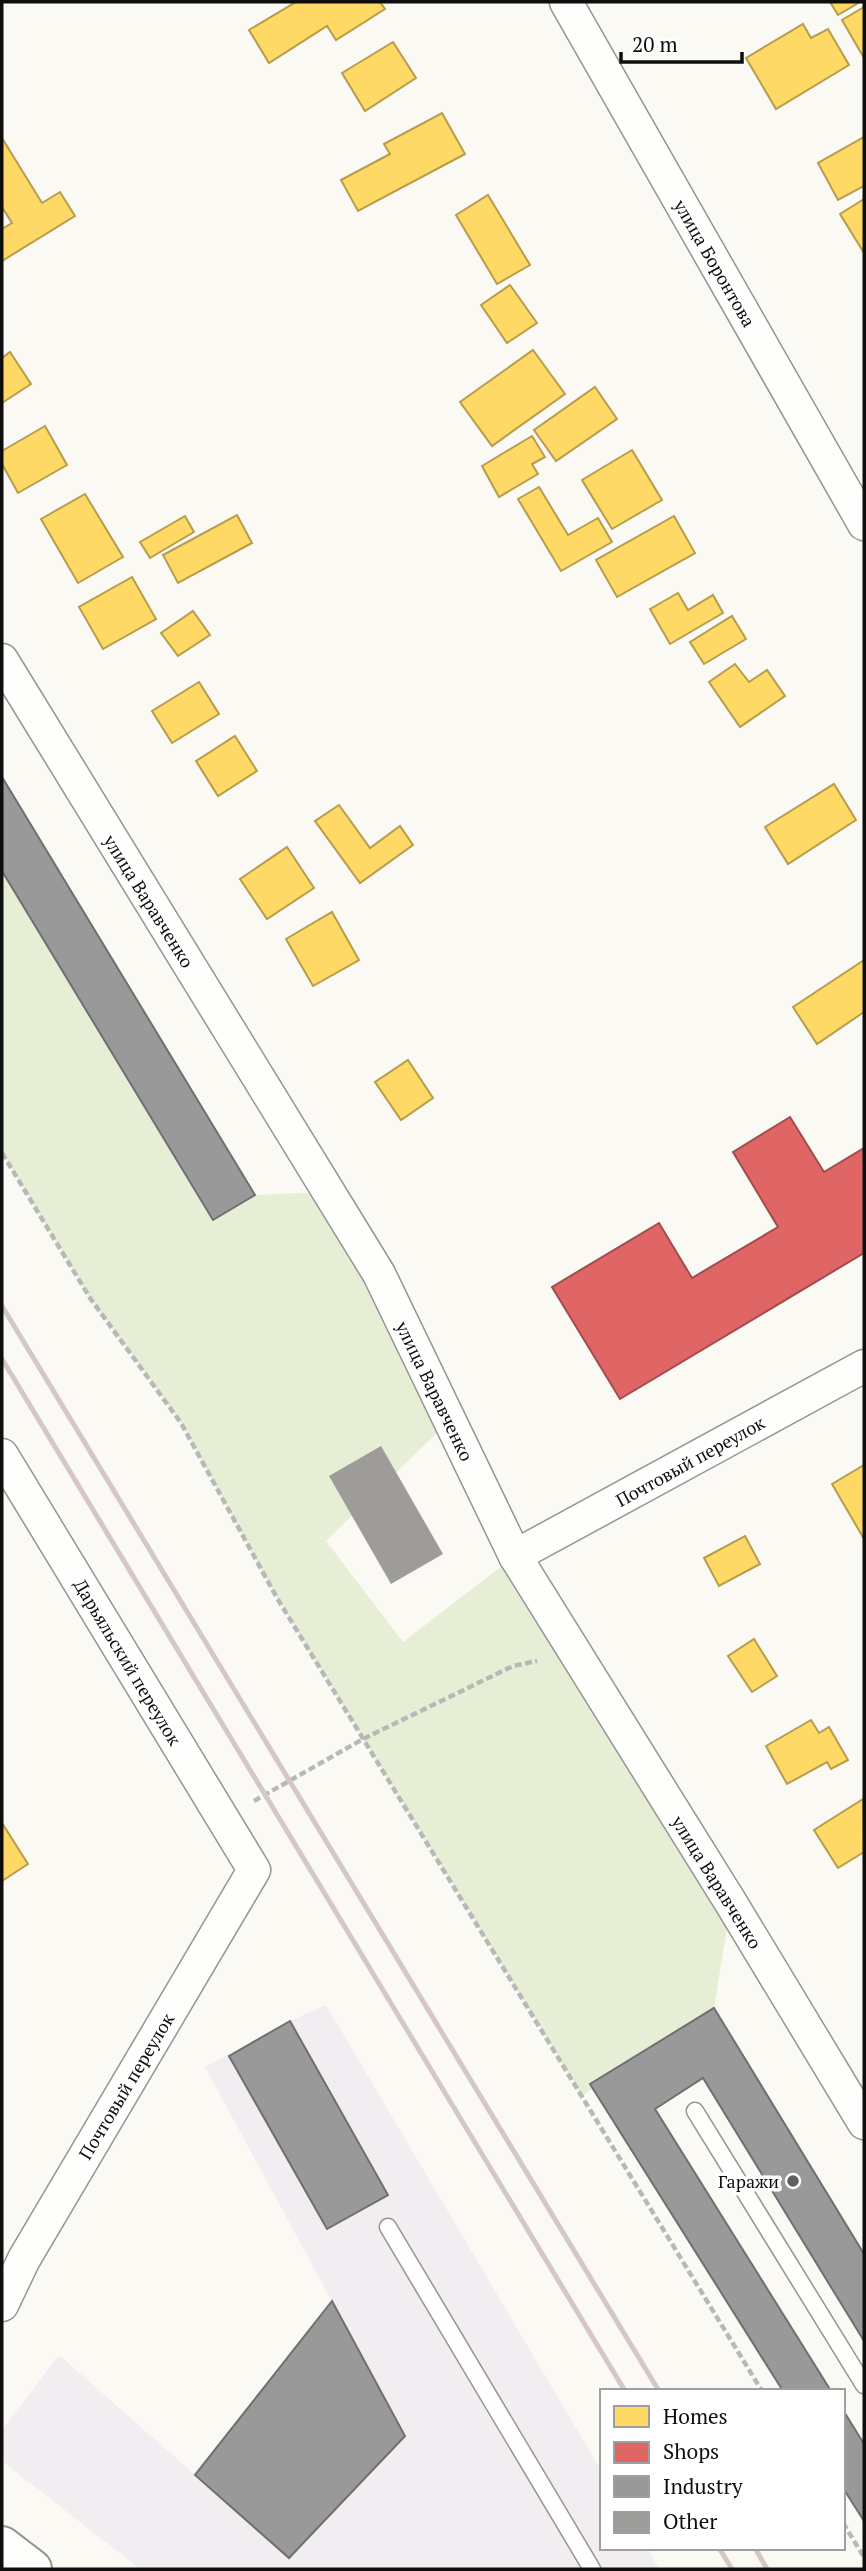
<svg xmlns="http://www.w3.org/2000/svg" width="866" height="2571" font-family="'PT Serif',serif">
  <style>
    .industrial { fill: #f1edf0 }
    .green { fill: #e6eed6 }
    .homes { fill: #ffd966; stroke: #b79c4c; stroke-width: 2 }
    .shops { fill: #e06666; stroke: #a14c4c; stroke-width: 2 }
    .industry { fill: #999; stroke: #6f6f6f; stroke-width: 2 }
    .building { fill: #9e9c99 }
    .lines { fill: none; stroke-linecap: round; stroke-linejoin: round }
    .service-casing { stroke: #949492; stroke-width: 19 }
    .minor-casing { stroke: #949492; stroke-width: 35 }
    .tertiary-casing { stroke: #949492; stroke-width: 42 }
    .path { stroke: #b8b8b7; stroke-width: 4.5; stroke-dasharray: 7 3.5; stroke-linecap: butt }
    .service { stroke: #fefefd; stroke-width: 16 }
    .minor { stroke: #fefefd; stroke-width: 32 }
    .tertiary { stroke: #fefefd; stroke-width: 38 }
    .rail { stroke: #d5c7c8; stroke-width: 5 }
    .poi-dot { fill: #61605e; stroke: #fff; stroke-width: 2.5 }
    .labels { text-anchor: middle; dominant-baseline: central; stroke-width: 7; stroke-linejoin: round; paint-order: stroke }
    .street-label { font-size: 18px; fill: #0e0e0e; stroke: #fff }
    .poi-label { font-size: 18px; fill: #0e0e0e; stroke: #fff; text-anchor: end }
  </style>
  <rect width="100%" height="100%" fill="#faf9f4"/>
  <!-- industrial -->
  <path class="industrial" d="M326,2005L602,2472V2548H647L659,2569H140L2,2461V2430L59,2355L289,2558L405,2436L205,2067L290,2021Z"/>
  <!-- green -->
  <path class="green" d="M2,871L213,1220L255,1195L328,1192L449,1421L326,1541L403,1642L515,1556L731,1903L714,2008L582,2096L277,1598L181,1423L90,1298L2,1153Z"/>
  <!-- homes -->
  <g class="homes">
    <path d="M296,2H380L385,9L336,40L327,26L269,63L249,30Z"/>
    <path d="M830,2H860L838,15Z"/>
    <path d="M864,7V58L842,20Z"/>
    <path d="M803,24L811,38L828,29L849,65L776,109L746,58Z"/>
    <path d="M393,42L416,78L365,111L342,73Z"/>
    <path d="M442,113L465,154L358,211L341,180L390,154L384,144Z"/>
    <path d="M864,137V186L838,200L818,163Z"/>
    <path d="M2,138L42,203L60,192L75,216L2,261V229L12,223L2,207Z"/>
    <path d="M488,195L530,265L497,284L456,215Z"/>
    <path d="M864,199V253L840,214Z"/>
    <path d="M510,285L537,323L507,343L481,305Z"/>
    <path d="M533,350L565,394L492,446L460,402Z"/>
    <path d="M10,352L31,384L2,403V358Z"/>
    <path d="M595,387L617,419L556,461L534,430Z"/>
    <path d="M45,426L67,465L18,493L2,464V451Z"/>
    <path d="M532,436L545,457L532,464L538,474L499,497L482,466Z"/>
    <path d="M632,450L662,500L612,529L582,480Z"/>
    <path d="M539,487L568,535L598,518L612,542L561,571L518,499Z"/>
    <path d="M85,494L123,557L78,583L41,519Z"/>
    <path d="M237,515L252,543L178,583L163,555Z"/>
    <path d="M185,516L194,532L150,558L140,542Z"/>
    <path d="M674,516L695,553L617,597L596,560Z"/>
    <path d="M132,577L156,619L103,649L79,607Z"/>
    <path d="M678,593L688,610L713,595L723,613L670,644L650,609Z"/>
    <path d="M193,611L210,635L178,656L161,633Z"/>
    <path d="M732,616L746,639L704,664L690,642Z"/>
    <path d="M735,664L749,682L767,670L785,696L740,727L709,682Z"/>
    <path d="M199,682L219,714L172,743L152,711Z"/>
    <path d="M235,736L257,771L218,796L196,761Z"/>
    <path d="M834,784L856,820L788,864L765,827Z"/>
    <path d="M339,805L370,848L400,826L413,845L360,883L315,821Z"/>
    <path d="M287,847L314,888L267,919L240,879Z"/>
    <path d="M332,912L359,960L313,986L286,939Z"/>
    <path d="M864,960V1012L817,1044L793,1007Z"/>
    <path d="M408,1060L433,1098L401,1120L375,1082Z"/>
    <path d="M864,1465V1539L832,1484Z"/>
    <path d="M745,1536L760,1564L719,1586L704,1558Z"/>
    <path d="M754,1639L777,1676L752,1692L728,1656Z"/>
    <path d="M811,1720L819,1733L829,1727L848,1760L831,1769L827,1762L787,1784L766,1746Z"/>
    <path d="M863,1799L864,1852L838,1868L814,1830Z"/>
    <path d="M2,1823L28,1864L2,1881Z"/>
  </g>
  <!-- shops -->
  <path class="shops" d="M790,1117L824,1172L864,1148V1253L620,1399L552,1287L659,1223L692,1278L778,1227L733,1152Z"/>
  <!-- industry -->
  <g class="industry">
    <path d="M2,777L255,1195L213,1220L2,871Z"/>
    <path d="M714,2008L864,2254V2341L703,2078L655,2109L831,2391H783L590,2084Z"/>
    <path d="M290,2021L388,2195L327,2229L229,2056Z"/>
    <path d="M332,2301L405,2436L289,2558L195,2475Z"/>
    <path d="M843,2410L864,2444V2521L843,2488Z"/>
  </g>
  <!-- building -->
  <path class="building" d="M381,1446L443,1554L391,1584L329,1476Z"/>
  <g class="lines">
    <defs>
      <g id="service">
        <path d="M695,2111L864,2385"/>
        <path d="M388,2227L592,2569"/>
      </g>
      <g id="minor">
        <path d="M566,2L864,524"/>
        <path d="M2,660L379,1274L515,1556L731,1903L864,2123"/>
        <path d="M2,1455L254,1870L24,2259L2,2305"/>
        <path d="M515,1556L864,1366"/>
      </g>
      <path id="tertiary" d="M2,2546L32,2569"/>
    </defs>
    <!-- service casing -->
    <use href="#service" class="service-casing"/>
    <!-- minor casing -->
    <use href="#minor" class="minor-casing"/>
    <!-- tertiary casing -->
    <use href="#tertiary" class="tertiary-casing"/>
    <!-- path -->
    <g class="path">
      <path d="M2,1153L90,1298L181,1423L277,1598L762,2391"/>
      <path d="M254,1801L363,1739L513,1666L537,1661"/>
      <path d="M843,2523L864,2557"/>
    </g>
    <!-- service -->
    <use href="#service" class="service"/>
    <!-- minor -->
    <use href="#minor" class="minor"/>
    <!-- tertiary -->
    <use href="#tertiary" class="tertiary"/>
    <!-- rail -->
    <g class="rail">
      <path d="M2,1306L659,2391"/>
      <path d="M2,1359L625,2391"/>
      <path d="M719,2548L732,2569"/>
      <path d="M755,2548L767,2569"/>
    </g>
  </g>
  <!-- markers -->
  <circle class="poi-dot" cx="793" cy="2181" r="7"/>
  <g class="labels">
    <!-- street labels -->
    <g class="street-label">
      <text transform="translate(715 263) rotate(60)">улица Боронтова</text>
      <text transform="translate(149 901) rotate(58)">улица Варавченко</text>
      <text transform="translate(435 1391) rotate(64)">улица Варавченко</text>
      <text transform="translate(690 1461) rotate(-29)">Почтовый переулок</text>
      <text transform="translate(128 1662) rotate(59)">Дарьяльский переулок</text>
      <text transform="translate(717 1882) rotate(58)">улица Варавченко</text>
      <text transform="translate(126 2086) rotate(-59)">Почтовый переулок</text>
    </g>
    <!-- poi labels -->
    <g class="poi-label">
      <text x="779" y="2181">Гаражи</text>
    </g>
  </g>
  <!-- border -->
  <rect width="866" height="2571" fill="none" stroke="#0e0e0e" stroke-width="7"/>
  <!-- legend -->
  <rect x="600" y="2389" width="245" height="161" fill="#ffffff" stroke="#9f9f9f" stroke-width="2"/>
  <rect x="614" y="2406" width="35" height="21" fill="#ffd966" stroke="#9f9f9f" stroke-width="2"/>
  <text x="663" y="2424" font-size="21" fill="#0e0e0e">Homes</text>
  <rect x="614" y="2442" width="35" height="21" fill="#e06666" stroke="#9f9f9f" stroke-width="2"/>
  <text x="663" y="2459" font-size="21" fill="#0e0e0e">Shops</text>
  <rect x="614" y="2476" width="35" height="21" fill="#999999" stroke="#9f9f9f" stroke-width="2"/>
  <text x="663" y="2494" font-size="21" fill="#0e0e0e">Industry</text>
  <rect x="614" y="2512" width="35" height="21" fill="#9e9c99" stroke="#9f9f9f" stroke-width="2"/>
  <text x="663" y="2529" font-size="21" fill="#0e0e0e">Other</text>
  <!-- scale -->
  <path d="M621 52v10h121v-10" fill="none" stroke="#0e0e0e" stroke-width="3.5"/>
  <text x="632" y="52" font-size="21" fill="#0e0e0e" stroke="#ffffff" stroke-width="5" paint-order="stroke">20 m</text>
</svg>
